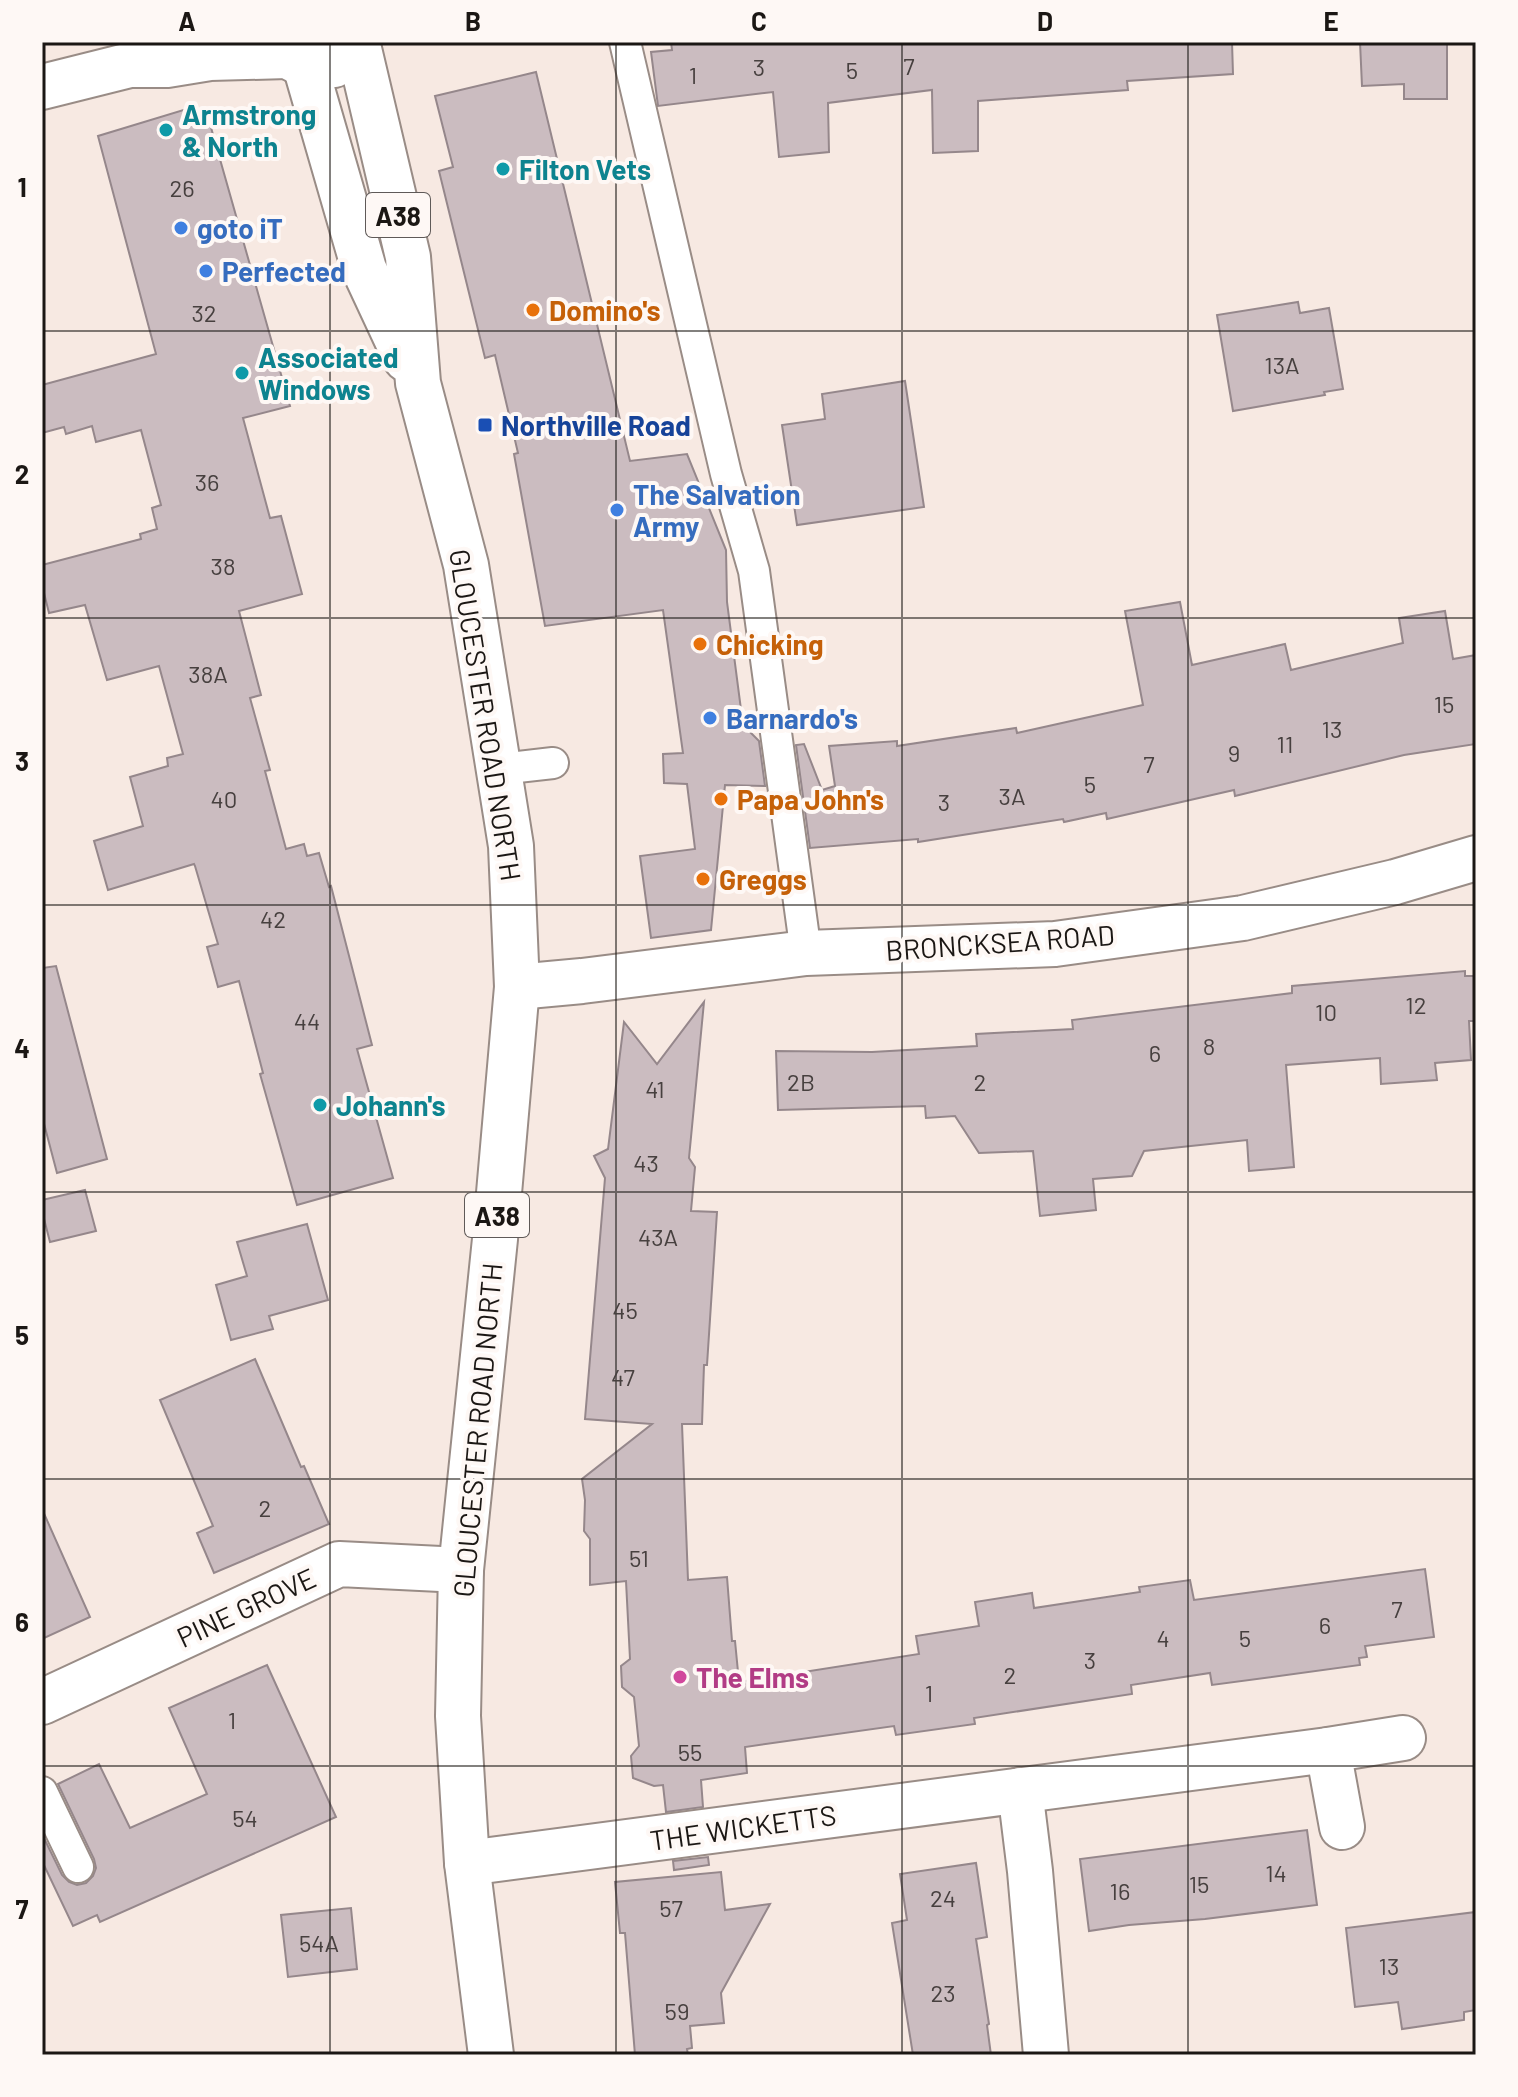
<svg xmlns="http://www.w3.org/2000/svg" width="1518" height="2097" font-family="Barlow,sans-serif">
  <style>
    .building { fill: #cbbcc0; stroke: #95878b; stroke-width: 2 }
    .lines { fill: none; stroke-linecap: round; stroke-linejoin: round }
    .lane-casing { stroke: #998c86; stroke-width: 34 }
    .street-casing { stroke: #998c86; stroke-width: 48 }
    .primary-casing { stroke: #998c86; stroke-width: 48 }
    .lane { stroke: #fff; stroke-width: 30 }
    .street { stroke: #fff; stroke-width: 44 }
    .primary { stroke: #fff; stroke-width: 44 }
    .grid { fill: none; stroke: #1b1714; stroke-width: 2; stroke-opacity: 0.55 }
    .culture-dot { fill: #0f9aa8; stroke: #fef8f5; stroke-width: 3 }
    .shop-dot { fill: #3f7fe0; stroke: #fef8f5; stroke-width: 3 }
    .food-dot { fill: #e8710a; stroke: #fef8f5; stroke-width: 3 }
    .transit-dot { fill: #1a4fb4; stroke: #fef8f5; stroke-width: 3 }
    .hotel-dot { fill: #d1479c; stroke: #fef8f5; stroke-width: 3 }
    .labels { text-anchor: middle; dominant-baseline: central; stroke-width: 8; stroke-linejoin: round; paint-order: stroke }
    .number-label { font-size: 24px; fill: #47403f }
    .shield { fill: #fef8f5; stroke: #5f5a58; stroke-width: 2 }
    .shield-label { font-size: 26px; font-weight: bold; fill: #1b1714 }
    .culture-label { font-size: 28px; font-weight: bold; fill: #0d838f; stroke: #fef8f5; text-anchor: start }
    .shop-label { font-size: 28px; font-weight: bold; fill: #366cbe; stroke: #fef8f5; text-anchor: start }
    .food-label { font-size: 28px; font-weight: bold; fill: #c56008; stroke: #fef8f5; text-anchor: start }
    .transit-label { font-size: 28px; font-weight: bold; fill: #164399; stroke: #fef8f5; text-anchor: start }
    .street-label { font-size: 28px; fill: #1b1714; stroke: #fef8f5 }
    .hotel-label { font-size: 28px; font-weight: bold; fill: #b23c85; stroke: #fef8f5; text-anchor: start }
    .neatline { fill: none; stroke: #1b1714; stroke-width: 3 }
    .grid-label { font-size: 26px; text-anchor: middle; font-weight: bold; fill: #1b1714 }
  </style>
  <rect width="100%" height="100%" fill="#f7e9e2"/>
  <!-- building -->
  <g class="building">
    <path d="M671,42H1232L1233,74L1127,81L1128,90L978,101V151L933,153L932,90L828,103L829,152L779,157L773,92L658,106L651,52L672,50Z"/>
    <path d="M1360,42H1447V99H1404V84L1362,86Z"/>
    <path d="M536,72L630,461L687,454L726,550L727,602L743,725L759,741L765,786L725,785L711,930L651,938L640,856L695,849L687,784L664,783L663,754L683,753L663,610L545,626L514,454L518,453L495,355L485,358L439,171L453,167L435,96Z"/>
    <path d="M190,108L208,117L290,406L243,418L270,518L281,516L302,594L239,611L261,695L250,698L270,770L265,771L286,849L304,844L307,856L319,853L329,887L331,886L372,1045L357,1049L393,1178L297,1205L260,1074L263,1073L239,981L218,987L207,947L218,944L195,866L194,864L108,890L94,841L143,826L130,777L168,766L167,758L183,754L159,666L107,680L85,605L49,613L42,585V565L141,539L140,534L157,529L152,508L161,505L141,430L96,442L92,426L66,434L64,427L42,433V385L156,354L98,136Z"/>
    <path d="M1298,302L1300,313L1329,308L1343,389L1324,392L1325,395L1233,411L1217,315Z"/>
    <path d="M905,381L924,507L797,525L782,425L825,419L822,394Z"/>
    <path d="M1180,602L1192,665L1285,644L1291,670L1403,643L1399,618L1445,611L1453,659L1476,655V744L1404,755L1235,796L1234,790L1107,819L1106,813L1064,822L1063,819L918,842V839L810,848L796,745L804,744L822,790L835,786L829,746L897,741V746L1016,728L1017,733L1143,705L1125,611Z"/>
    <path d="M56,966L107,1159L57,1173L42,1116V968Z"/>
    <path d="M1465,971V976H1476V1021H1469L1471,1060L1435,1063L1437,1080L1381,1084L1380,1058L1286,1065L1294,1167L1249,1171L1247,1140L1144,1151L1132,1176L1093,1179L1096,1210L1040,1216L1033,1151L979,1153L955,1116L926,1118L925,1106L778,1110L776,1051L872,1052L977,1046L976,1034L1073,1029L1072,1020L1292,993V986Z"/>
    <path d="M704,1002L689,1158L695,1167L691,1211L717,1212L707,1365H704L702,1424H682L688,1580L727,1577L732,1641H735L739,1682L919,1654L916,1636L979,1626L975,1602L1032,1593L1034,1608L1140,1592L1139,1587L1190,1580L1194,1600L1425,1569L1434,1637L1365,1646L1367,1657L1359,1658L1360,1665L1212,1685L1210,1673L1131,1685L1132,1694L974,1718L975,1724L896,1735L894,1726L745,1747L747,1773L701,1780L703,1807L666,1812L663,1785L654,1786L633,1778L631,1756L639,1746L634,1697L622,1687L621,1666L630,1659L626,1581L590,1585V1539L584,1531L585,1500L582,1479L652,1424L585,1419L605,1178L594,1156L608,1149L624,1022L657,1064Z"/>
    <path d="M85,1190L96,1231L50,1242L42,1211V1200Z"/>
    <path d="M307,1224L328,1300L269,1316L273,1329L231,1340L216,1285L247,1276L237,1242Z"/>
    <path d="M255,1359L301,1467L304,1466L329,1524L214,1573L197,1533L213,1526L160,1400Z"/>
    <path d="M42,1509L90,1617L42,1639Z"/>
    <path d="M267,1665L336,1817L100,1922L97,1915L73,1926L42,1861V1834L62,1875L69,1882L77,1885L86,1883L93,1876L96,1868L94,1859L58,1784L99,1764L130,1828L207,1794L169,1708Z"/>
    <path d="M1307,1830L1317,1905L1205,1919L1129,1925L1089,1931L1080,1859Z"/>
    <path d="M708,1857L709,1865L674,1870L673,1861Z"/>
    <path d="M976,1863L987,1937L976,1939L989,2024L987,2025L991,2055H913L892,1923L907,1920L900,1874Z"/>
    <path d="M721,1872L725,1910L770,1904L721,1993L724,2023L690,2026L692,2048L687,2049L688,2055H635L625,1933H620L615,1882Z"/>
    <path d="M351,1908L357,1969L288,1977L281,1915Z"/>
    <path d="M1476,1912V2010L1464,2012V2020L1402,2029L1398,2002L1355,2007L1346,1928Z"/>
  </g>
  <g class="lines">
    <defs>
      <g id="lane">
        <path d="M625,42L726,474L754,571L806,953"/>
        <path d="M500,769L553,763"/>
        <path d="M42,1792L78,1867"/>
      </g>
      <g id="street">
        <path d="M42,87L130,65H167L210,58L288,56"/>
        <path d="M517,987L582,981L806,953L1055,944L1243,918L1395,882L1476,858"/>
        <path d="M42,1702L339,1564L461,1570"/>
        <path d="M1328,1750L1342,1827"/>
        <path d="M1020,1790L1030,1871L1046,2055"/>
        <path d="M467,1863L1328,1750L1403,1738"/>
      </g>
      <g id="primary">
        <path d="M276,42C290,63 310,69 334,65"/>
        <path d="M359,49L408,257L418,383L466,565L511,846L517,987L495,1239L461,1570L458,1716L467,1863L491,2055"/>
        <path d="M305,65L364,269L406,359"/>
      </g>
    </defs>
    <!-- lane casing -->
    <use href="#lane" class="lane-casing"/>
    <!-- street casing -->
    <use href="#street" class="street-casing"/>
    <!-- primary casing -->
    <use href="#primary" class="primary-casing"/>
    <!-- lane -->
    <use href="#lane" class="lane"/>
    <!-- street -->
    <use href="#street" class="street"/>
    <!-- primary -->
    <use href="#primary" class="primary"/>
  </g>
  <!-- grid -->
  <path class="grid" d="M330,42V2055M616,42V2055M902,42V2055M1188,42V2055M42,331H1476M42,618H1476M42,905H1476M42,1192H1476M42,1479H1476M42,1766H1476"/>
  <!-- markers -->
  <g class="culture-dot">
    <circle cx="166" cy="130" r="8"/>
    <circle cx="503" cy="169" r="8"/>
    <circle cx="242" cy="373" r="8"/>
    <circle cx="320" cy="1105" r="8"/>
  </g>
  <g class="shop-dot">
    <circle cx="181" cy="228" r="8"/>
    <circle cx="206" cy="271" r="8"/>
    <circle cx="617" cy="510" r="8"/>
    <circle cx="710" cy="718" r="8"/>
  </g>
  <g class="food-dot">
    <circle cx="533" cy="310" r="8"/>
    <circle cx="700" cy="644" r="8"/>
    <circle cx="721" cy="799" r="8"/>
    <circle cx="703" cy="879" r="8"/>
  </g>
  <rect class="transit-dot" x="477" y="417" width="16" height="16" rx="4"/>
  <circle class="hotel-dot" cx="680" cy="1677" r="8"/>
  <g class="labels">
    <!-- number labels -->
    <g class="number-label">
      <text x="909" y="65">7</text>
      <text x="759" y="66">3</text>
      <text x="852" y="69">5</text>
      <text x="693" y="74">1</text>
      <text x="182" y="187">26</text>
      <text x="204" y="312">32</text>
      <text x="1282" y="364">13A</text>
      <text x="207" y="481">36</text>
      <text x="223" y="565">38</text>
      <text x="208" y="673">38A</text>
      <text x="1444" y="703">15</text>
      <text x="1332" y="728">13</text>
      <text x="1285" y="743">11</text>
      <text x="1234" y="752">9</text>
      <text x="1149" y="763">7</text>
      <text x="1090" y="783">5</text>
      <text x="1012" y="795">3A</text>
      <text x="224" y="798">40</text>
      <text x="944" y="801">3</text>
      <text x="273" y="918">42</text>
      <text x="1416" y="1004">12</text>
      <text x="1326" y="1011">10</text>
      <text x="307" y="1020">44</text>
      <text x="1209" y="1045">8</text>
      <text x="1155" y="1052">6</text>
      <text x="801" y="1081">2B</text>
      <text x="980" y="1081">2</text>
      <text x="655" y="1088">41</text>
      <text x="646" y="1162">43</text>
      <text x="658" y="1236">43A</text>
      <text x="625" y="1309">45</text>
      <text x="623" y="1376">47</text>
      <text x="265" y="1507">2</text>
      <text x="639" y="1557">51</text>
      <text x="1397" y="1608">7</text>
      <text x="1325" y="1624">6</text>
      <text x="1163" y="1637">4</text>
      <text x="1245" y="1637">5</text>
      <text x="1090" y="1659">3</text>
      <text x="1010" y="1674">2</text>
      <text x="929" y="1692">1</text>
      <text x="232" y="1719">1</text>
      <text x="690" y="1751">55</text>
      <text x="245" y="1817">54</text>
      <text x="1276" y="1872">14</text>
      <text x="1199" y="1883">15</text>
      <text x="1120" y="1890">16</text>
      <text x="943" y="1897">24</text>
      <text x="671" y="1907">57</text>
      <text x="319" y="1942">54A</text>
      <text x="1389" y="1965">13</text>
      <text x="943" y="1992">23</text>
      <text x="677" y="2010">59</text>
    </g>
    <!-- shield labels -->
    <g class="shield">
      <rect x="366" y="193" width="64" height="44" rx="6"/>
      <rect x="465" y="1193" width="64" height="44" rx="6"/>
    </g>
    <g class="shield-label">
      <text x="398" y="215">A38</text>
      <text x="497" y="1215">A38</text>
    </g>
    <!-- culture labels -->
    <g class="culture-label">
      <text x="182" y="114">Armstrong<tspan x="182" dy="32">&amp; North</tspan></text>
      <text x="519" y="169">Filton Vets</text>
      <text x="258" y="357">Associated<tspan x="258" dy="32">Windows</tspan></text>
      <text x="336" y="1105">Johann's</text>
    </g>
    <!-- shop labels -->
    <g class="shop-label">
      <text x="197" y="228">goto iT</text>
      <text x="222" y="271">Perfected</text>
      <text x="633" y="494">The Salvation<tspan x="633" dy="32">Army</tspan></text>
      <text x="726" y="718">Barnardo's</text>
    </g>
    <!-- food labels -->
    <g class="food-label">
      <text x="549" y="310">Domino's</text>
      <text x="716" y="644">Chicking</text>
      <text x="737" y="799">Papa John's</text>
      <text x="719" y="879">Greggs</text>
    </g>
    <!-- transit labels -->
    <g class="transit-label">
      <text x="501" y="425">Northville Road</text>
    </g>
    <!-- street labels -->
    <g class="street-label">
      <text transform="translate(486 715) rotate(81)">GLOUCESTER ROAD NORTH</text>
      <text transform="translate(1000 942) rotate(-4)">BRONCKSEA ROAD</text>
      <text transform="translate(477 1430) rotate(-85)">GLOUCESTER ROAD NORTH</text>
      <text transform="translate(246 1607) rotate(-25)">PINE GROVE</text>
      <text transform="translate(743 1827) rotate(-8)">THE WICKETTS</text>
    </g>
    <!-- hotel labels -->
    <g class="hotel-label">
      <text x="696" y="1677">The Elms</text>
    </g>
  </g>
  <!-- border -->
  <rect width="1518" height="2097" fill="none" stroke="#fef8f5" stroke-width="88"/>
  <rect x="44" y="44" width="1430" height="2009" class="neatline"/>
  <g class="grid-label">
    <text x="187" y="31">A</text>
    <text x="473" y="31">B</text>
    <text x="759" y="31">C</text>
    <text x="1045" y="31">D</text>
    <text x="1331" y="31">E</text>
    <text x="22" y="197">1</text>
    <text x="22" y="484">2</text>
    <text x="22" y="771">3</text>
    <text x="22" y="1058">4</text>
    <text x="22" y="1345">5</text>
    <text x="22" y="1632">6</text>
    <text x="22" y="1919">7</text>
  </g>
</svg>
